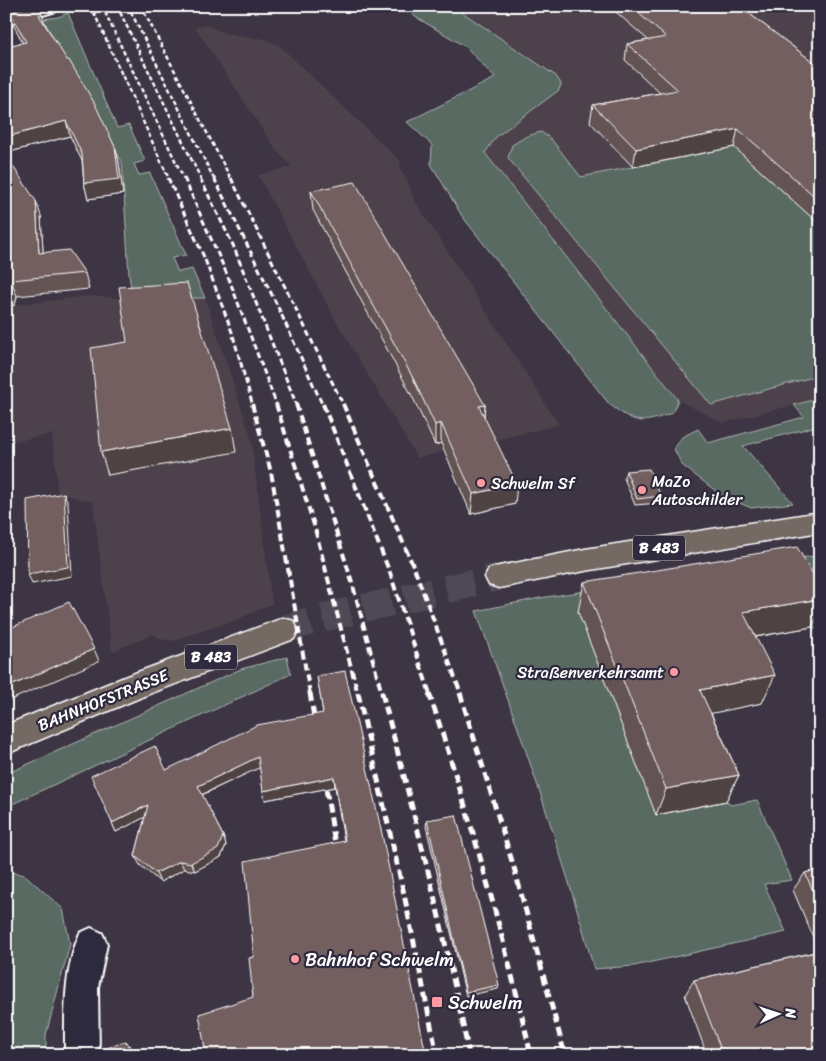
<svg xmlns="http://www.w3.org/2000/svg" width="826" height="1061" font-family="Sriracha,sans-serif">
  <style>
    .built { fill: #4d424c }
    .green { fill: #596a62; stroke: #acb4b0 }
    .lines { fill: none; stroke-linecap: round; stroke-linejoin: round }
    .primary-tunnel { stroke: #504957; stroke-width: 28; stroke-dasharray: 28 14; stroke-linecap: butt }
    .street-casing { stroke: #fff; stroke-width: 4 }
    .primary-casing { stroke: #fff; stroke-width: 3 }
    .street { fill: #2f2a3d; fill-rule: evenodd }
    .primary { fill: #756964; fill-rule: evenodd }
    .rail-far3 { stroke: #fff; stroke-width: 2.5; stroke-dasharray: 4.5 2.5; stroke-linecap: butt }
    .rail-far2 { stroke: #fff; stroke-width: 3; stroke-dasharray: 6 3; stroke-linecap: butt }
    .rail-far1 { stroke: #fff; stroke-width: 4; stroke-dasharray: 8 4; stroke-linecap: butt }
    .rail { stroke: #fff; stroke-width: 5; stroke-dasharray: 9 5; stroke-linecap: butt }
    .wall { fill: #635253; stroke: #fff }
    .shaded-wall { fill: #504243; stroke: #fff }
    .building { fill: #735f60; stroke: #fff }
    .poi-dot { fill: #ff9aa2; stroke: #2f2a3d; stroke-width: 2 }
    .labels { text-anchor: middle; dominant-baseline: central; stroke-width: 4.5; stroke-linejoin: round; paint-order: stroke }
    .shield { fill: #2f2a3d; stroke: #c1bfc5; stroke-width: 1 }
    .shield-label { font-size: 15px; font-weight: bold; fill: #fff }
    .poi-label { font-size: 16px; fill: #fff; stroke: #2f2a3d; text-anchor: start }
    .street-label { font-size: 16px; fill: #fff; stroke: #2f2a3d }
    .near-poi-label { font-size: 19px; fill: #fff; stroke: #2f2a3d; text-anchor: start }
  </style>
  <rect width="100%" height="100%" fill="#3d3544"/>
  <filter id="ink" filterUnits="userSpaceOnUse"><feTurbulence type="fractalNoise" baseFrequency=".02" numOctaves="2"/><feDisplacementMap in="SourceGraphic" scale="10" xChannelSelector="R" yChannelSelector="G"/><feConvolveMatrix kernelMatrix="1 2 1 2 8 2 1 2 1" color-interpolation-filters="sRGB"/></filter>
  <g filter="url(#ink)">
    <!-- built -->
    <g class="built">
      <path d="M453,6H820V398L723,423L678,400L485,153L496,137L559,90L556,76Z"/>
      <path d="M206,25L224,33L264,39L279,45L400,161L401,171L407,180L415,201L559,425L417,458L335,319L258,175L292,167L276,150L195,27Z"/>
      <path d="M88,296L133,299L205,298L251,437L272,604L236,620L171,641L161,639L153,634L112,652L93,502L58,493L52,434L6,443V306Z"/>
    </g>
    <!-- green -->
    <g class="green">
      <path d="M403,6H453L556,76L561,84L559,90L496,137L485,153L678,400L672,413C640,425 636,424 609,404L462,216L431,164L432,145L407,122L495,78L466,47L414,16Z"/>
      <path d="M68,13L117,128L129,125L145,161L134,164L139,175L150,173L186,255L172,258L178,272L192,269L205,298L133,299L129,275L122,162L43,19L58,17Z"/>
      <path d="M541,132L551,139L581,177L734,147L820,225V375L711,405L508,158L512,145L527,136Z"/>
      <path d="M820,398V425L743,446L793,503L751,508L721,495L682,465L674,449L682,437L698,429L708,443L804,417L794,405Z"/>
      <path d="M820,555V631L812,627L784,577L656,815L726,801L731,805L757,800L792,880L764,884L786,932L634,966L594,969C561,848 519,729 476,611L540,598Z"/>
      <path d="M287,657L291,674L6,807V774L241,669Z"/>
      <path d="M6,871L25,875L63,909L70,944L46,1035V1055H6Z"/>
    </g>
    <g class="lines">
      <!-- primary-tunnel -->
      <path class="primary-tunnel" d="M283,630L317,619L499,577"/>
      <defs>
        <g id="street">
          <path d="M43,6H56L58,8L56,11L6,26V18Z"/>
          <path d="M91,928L102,933L107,944L98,987L99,1055H65C65,1013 63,972 80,933Z"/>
        </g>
        <g id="primary">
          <path d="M820,512V532L585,571L499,588L489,585L485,577L489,569L499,566L585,549Z"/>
          <path d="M283,618L294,621L298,630L294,639L149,694L6,754V725L127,676Z"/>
        </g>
      </defs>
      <!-- street casing -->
      <use href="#street" class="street-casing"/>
      <!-- primary casing -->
      <use href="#primary" class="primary-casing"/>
      <!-- street -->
      <use href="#street" class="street"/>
      <!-- primary -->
      <use href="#primary" class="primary"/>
      <!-- rail-far3 -->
      <g class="rail-far3">
        <path d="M91,6L169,179"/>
        <path d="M102,6L184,179"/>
        <path d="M117,6L201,179"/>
        <path d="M128,6L214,179"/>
        <path d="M141,6L231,179"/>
      </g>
      <!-- rail-far2 -->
      <g class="rail-far2">
        <path d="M168,178L204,257L232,332L253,406"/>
        <path d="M184,178L229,279L277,406"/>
        <path d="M200,178L233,245L297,406"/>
        <path d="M214,178L277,305L323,406"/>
        <path d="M231,178L344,406"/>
      </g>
      <!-- rail-far1 -->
      <g class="rail-far1">
        <path d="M252,404L271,472L310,694"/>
        <path d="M276,404L314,525L358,694"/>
        <path d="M296,404L352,582L382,694"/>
        <path d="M323,404L390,573L430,694"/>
        <path d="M343,404L415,570L461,694"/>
      </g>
      <!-- rail -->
      <g class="rail">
        <path d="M310,693L316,729"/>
        <path d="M358,693L404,894L437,1055"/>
        <path d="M382,693C414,813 445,933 469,1055"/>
        <path d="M429,693C469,812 503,933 531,1055"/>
        <path d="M460,693L515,871L565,1055"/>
        <path d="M324,776L337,857"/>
      </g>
    </g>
    <!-- wall -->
    <g class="wall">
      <path d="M6,6L45,24L115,147L119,162L123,194L88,199L84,183L82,161L70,136L6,153V46L23,43L14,26L10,15H8L6,12Z"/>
      <path d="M609,6H739L820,67V225L734,147L633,167L590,122L593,105L660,93L625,60L627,44L648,40Z"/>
      <path d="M6,156L41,216L43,252L85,273L89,289L17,296L15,305L6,306Z"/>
      <path d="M311,191L485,405L484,417L515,504L471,514L441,443L435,445L413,398L313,210Z"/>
      <path d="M820,454V479L811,466L816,455Z"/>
      <path d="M626,471L661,496L659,503L635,505L624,478Z"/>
      <path d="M584,582L812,627L756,637L762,703L711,713L739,775L726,801L656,815L578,612Z"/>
      <path d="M317,676L381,829L253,997L254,957L344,841L335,787L265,800L263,791L260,767L202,795L223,836L226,845L221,857L195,871L184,869L160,882L140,865L135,856L145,817L116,832L112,823L166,770L323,713Z"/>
      <path d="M427,820L499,985L498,989L466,996L426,826Z"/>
      <path d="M820,869V1055H707L685,995L694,980L819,951L793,890L805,873Z"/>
    </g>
    <!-- shaded-wall -->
    <g class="shaded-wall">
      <path d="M6,6H36L10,12V15H8Z"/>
      <path d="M42,14L46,28L39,15Z"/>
      <path d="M66,121L70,136L6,153V137Z"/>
      <path d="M738,129L734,147L633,167L636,149Z"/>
      <path d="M115,147L119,162L123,194L88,199L84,183Z"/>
      <path d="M36,201L41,216L44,268L39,253Z"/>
      <path d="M11,280L17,296L15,305L6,306V289Z"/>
      <path d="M485,405L483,425L479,406Z"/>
      <path d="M441,423V443L435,445V425Z"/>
      <path d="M232,428L236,452L108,475L101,452Z"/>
      <path d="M517,484L515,504L471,514L473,494Z"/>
      <path d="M64,493L68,503L72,576L32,584L28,574Z"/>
      <path d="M820,599V611L812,627L731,641L743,612Z"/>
      <path d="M94,649L99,661L6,702V688Z"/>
      <path d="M775,675L762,703L689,718L700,690Z"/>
      <path d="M258,757L261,767L201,795L198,786Z"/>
      <path d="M739,775L726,801L656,815L666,789Z"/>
      <path d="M334,777L335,787L265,800L263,791Z"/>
      <path d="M148,805L151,814L116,832L112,823Z"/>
      <path d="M223,836L226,845L221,857L195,871L191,863Z"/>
      <path d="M180,861L184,869L160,882L156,873Z"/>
      <path d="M126,1041L129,1045L133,1055H132Z"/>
    </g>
    <!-- building -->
    <g class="building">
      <path d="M29,6H39L42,14L39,15L67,60H69L95,104L115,147L119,179L84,183L82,154L66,121L6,137V46L26,42L10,12Z"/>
      <path d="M630,6H739L820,67V201L738,129L636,149L593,105L678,90L627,44L666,37Z"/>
      <path d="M6,156L36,201L39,253L69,250L85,273L11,280L10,289H6Z"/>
      <path d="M355,182L485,405L479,406L517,484L473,494L441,423L435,425L413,378L311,191Z"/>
      <path d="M187,283L232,428L101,452L91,348L127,342L119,287Z"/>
      <path d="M820,454V461L816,455Z"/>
      <path d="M649,469L661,496L637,499L626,471Z"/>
      <path d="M64,493L68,567L28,574L27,500Z"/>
      <path d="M797,547L820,586V599L743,612L775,675L700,690L739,775L666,789L584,582Z"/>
      <path d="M69,602L94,649L6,688V630Z"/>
      <path d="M345,671L381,829L426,1055H206L199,1014L253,997L249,958L254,957L245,861L345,841L334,777L263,791L258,757L198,786L223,836L218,849L191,863L180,861L156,873L135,856L148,805L112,823L91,776L155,746L166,770L257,725L323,713L317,676Z"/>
      <path d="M456,815L499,985L466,992L427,820Z"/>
      <path d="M820,869V906L805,873Z"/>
      <path d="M820,951V1055H723L694,980Z"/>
      <path d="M126,1041L132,1055H103L102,1050Z"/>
    </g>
  </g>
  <!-- markers -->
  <g class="poi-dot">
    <circle cx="481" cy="483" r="5"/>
    <circle cx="642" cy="490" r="5"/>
    <circle cx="674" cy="672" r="5"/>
    <circle cx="295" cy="959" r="5"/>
    <rect x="431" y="996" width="12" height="12" rx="2.5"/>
  </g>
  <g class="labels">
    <!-- shield labels -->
    <g class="shield">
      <rect x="633" y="535.5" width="52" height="25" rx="4"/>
      <rect x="185" y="644.5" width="52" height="25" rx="4"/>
    </g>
    <g class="shield-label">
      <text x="659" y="548">B 483</text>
      <text x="211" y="657">B 483</text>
    </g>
    <!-- poi labels -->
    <g class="poi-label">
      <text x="652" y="481">MaZo<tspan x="652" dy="18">Autoschilder</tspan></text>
      <text x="491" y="483">Schwelm Sf</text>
      <text x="664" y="672" text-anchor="end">Straßenverkehrsamt</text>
    </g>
    <!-- street labels -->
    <g class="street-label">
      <text transform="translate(103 700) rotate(-22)">BAHNHOFSTRASSE</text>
    </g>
    <!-- near-poi labels -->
    <g class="near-poi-label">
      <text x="305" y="959">Bahnhof Schwelm</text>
      <text x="448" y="1002">Schwelm</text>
    </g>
  </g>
  <!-- margin -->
  <rect width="826" height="1061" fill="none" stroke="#2f2a3d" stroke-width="25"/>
  <rect x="12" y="12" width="801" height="1036" fill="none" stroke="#fff" stroke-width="2" filter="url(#ink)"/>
  <!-- north arrow -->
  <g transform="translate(778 1014) rotate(87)" stroke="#2f2a3d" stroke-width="4" paint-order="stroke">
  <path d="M0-4L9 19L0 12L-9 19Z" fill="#ffffff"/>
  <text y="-8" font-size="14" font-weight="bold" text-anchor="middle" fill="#ffffff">N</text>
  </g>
</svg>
